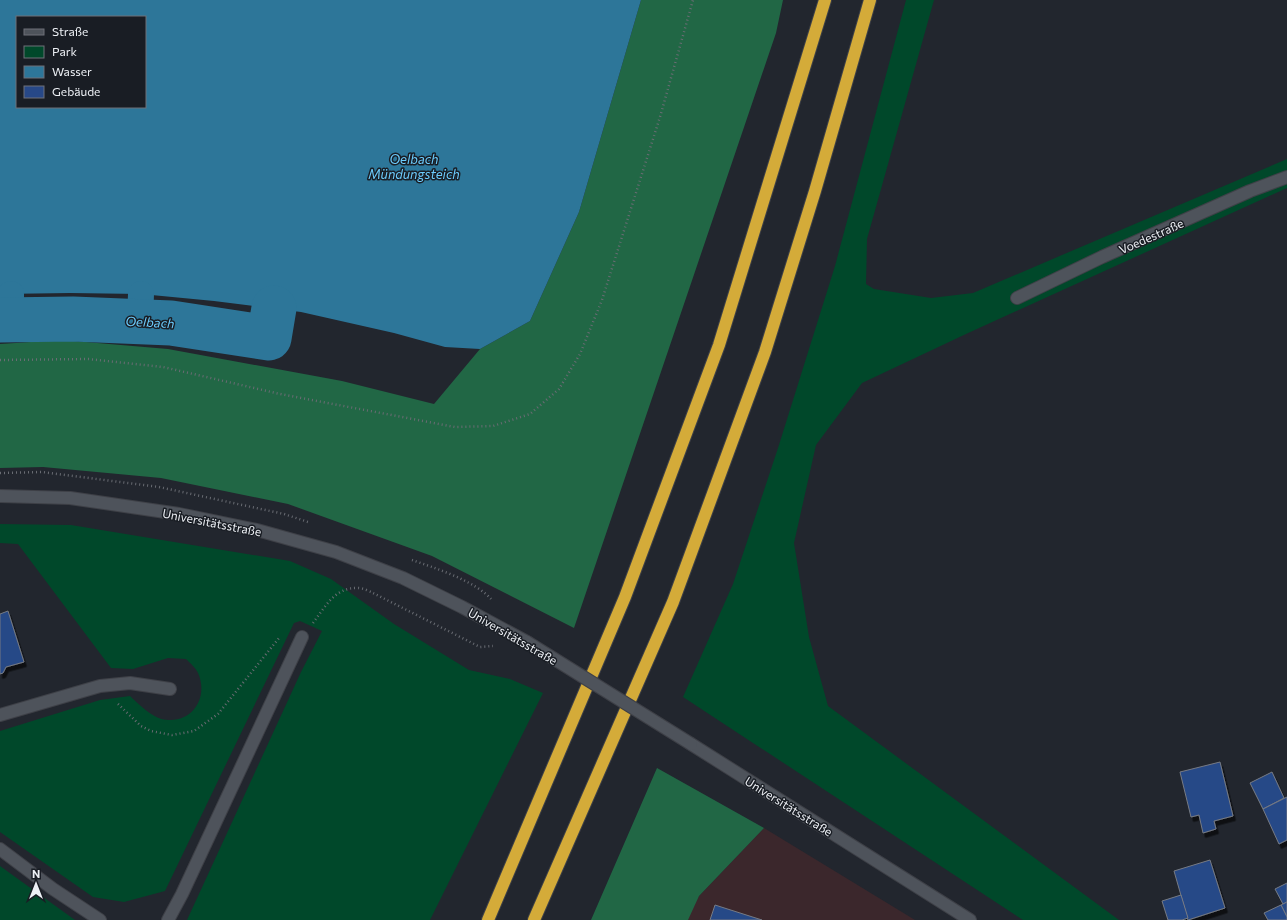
<svg xmlns="http://www.w3.org/2000/svg" width="1287" height="920" font-family="Commissioner,sans-serif">
  <style>
    .industrial { fill: #3b272c }
    .green { fill: #00482a }
    .forest { fill: #216745 }
    .water { fill: #2d7699; fill-rule: evenodd }
    .lines { fill: none; stroke-linecap: round; stroke-linejoin: round }
    .canal { stroke: #2d7699; stroke-width: 26 }
    .river { stroke: #2d7699; stroke-width: 45 }
    .building { fill: #274887; stroke: #767b84; filter: url(#shadow) }
    .lane-casing { stroke: #3e4047; stroke-width: 14 }
    .street-casing { stroke: #3e4047; stroke-width: 14 }
    .secondary-casing { stroke: #3e4047; stroke-width: 14 }
    .highway-casing { stroke: #3e4047; stroke-width: 14 }
    .path { stroke: #696c73; stroke-width: 2.5; stroke-dasharray: 1 3; stroke-linecap: butt }
    .lane { stroke: #4e535b; stroke-width: 12 }
    .street { stroke: #4e535b; stroke-width: 12 }
    .secondary { stroke: #4e535b; stroke-width: 12 }
    .highway { stroke: #d4ab39; stroke-width: 12 }
    .secondary-bridge-casing { stroke: #3e4047; stroke-width: 14; stroke-linecap: butt }
    .secondary-bridge { stroke: #4e535b; stroke-width: 12 }
    .labels { text-anchor: middle; dominant-baseline: central; stroke-width: 3; stroke-linejoin: round; paint-order: stroke }
    .street-label { font-size: 12px; fill: #edf0f5; stroke: #191d24 }
    .water-label { font-size: 13px; font-style: italic; fill: #6cccfd; stroke: #191d24 }
  </style>
  <defs>
    <filter id="shadow"><feDropShadow dx="2.5" dy="4.5" stdDeviation="0" flood-color="#0009"/></filter>
  </defs>
  <rect width="100%" height="100%" fill="#22262e"/>
  <!-- industrial -->
  <path class="industrial" d="M764,828L915,920H685L699,896Z"/>
  <!-- green -->
  <g class="green">
    <path d="M906,0H934L867,239L866,284L874,289L931,298L973,293L1287,159V188L966,334L862,383L816,445L794,543L809,637L828,706L1119,920H1023L683,697L733,584L778,448L835,266Z"/>
    <path d="M0,524L71,525L290,561L331,579L394,624L469,670L510,679L543,693L430,920H187L301,672L322,631L300,621L294,623L165,891L124,902L93,897L0,832V731L100,700L130,696C141,706 154,720 169,720C195,721 208,695 198,673C196,668 190,663 186,659L168,658L133,669L111,668L18,544L0,543Z"/>
    <path d="M0,866L75,920H0Z"/>
  </g>
  <!-- forest -->
  <g class="forest">
    <path d="M641,0H783L776,33L574,628L432,556L288,504L161,478L43,467L0,468V344L62,340L168,349L342,381L434,404L480,349L530,321L579,212Z"/>
    <path d="M657,768L764,828L699,896L688,920H591Z"/>
  </g>
  <!-- water -->
  <path class="water" d="M0,0H641L579,212L530,321L480,349L445,347L394,333L301,312L214,301L141,294L70,293L0,294ZM17,17H145V107H17Z"/>
  <g class="lines">
    <!-- canal -->
    <g class="canal">
      <path d="M11,294V320"/>
      <path d="M140,321L141,294"/>
    </g>
    <!-- river -->
    <path class="river" d="M0,320L73,319L171,323L269,338L274,308"/>
  </g>
  <!-- building -->
  <g class="building">
    <path d="M8,611L24,662L6,667L3,673L0,674V614Z"/>
    <path d="M1220,762L1233,816L1214,821L1216,829L1203,833L1199,815L1191,817L1180,772Z"/>
    <path d="M1272,772L1284,798L1263,809L1250,783Z"/>
    <path d="M1287,797V840L1279,844L1263,809Z"/>
    <path d="M1210,860L1225,908L1188,920L1174,871Z"/>
    <path d="M1287,883V902L1283,904L1275,889Z"/>
    <path d="M1181,895L1188,918L1182,920H1168L1162,901Z"/>
    <path d="M1287,902V917L1281,905Z"/>
    <path d="M715,905L762,920H710Z"/>
    <path d="M1281,905L1287,917V920H1268L1264,913Z"/>
  </g>
  <g class="lines">
    <defs>
      <g id="lane">
        <path d="M1017,298L1102,257L1250,191L1287,177"/>
        <path d="M168,920L182,894L302,637"/>
      </g>
      <g id="street">
        <path d="M0,715L100,686L130,683L170,689"/>
        <path d="M0,849L53,889L100,920"/>
      </g>
      <g id="secondary">
        <path d="M0,496L70,498L179,514L257,530L336,552L403,578L462,607L527,642"/>
        <path d="M691,744L970,920"/>
      </g>
      <g id="highway">
        <path d="M488,920L625,597L719,345L825,0"/>
        <path d="M534,920L673,602L765,352L815,191L870,0"/>
      </g>
    </defs>
    <!-- lane casing -->
    <use href="#lane" class="lane-casing"/>
    <!-- street casing -->
    <use href="#street" class="street-casing"/>
    <!-- secondary casing -->
    <use href="#secondary" class="secondary-casing"/>
    <!-- highway casing -->
    <use href="#highway" class="highway-casing"/>
    <!-- path -->
    <g class="path">
      <path d="M0,360L88,359L163,367L280,394L455,427L493,426L530,414L559,389L580,354L602,300L660,117L693,0"/>
      <path d="M0,473L42,472L159,487L284,514L308,522"/>
      <path d="M412,560C435,568 475,581 491,599"/>
      <path d="M313,623C325,607 335,587 358,588C363,588 369,591 373,593L480,647L493,646"/>
      <path d="M118,704L141,726L151,731L172,735L194,731L218,714L279,638"/>
    </g>
    <!-- lane -->
    <use href="#lane" class="lane"/>
    <!-- street -->
    <use href="#street" class="street"/>
    <!-- secondary -->
    <use href="#secondary" class="secondary"/>
    <!-- highway -->
    <use href="#highway" class="highway"/>
    <defs>
      <path id="secondary-bridge" d="M527,642L691,744"/>
    </defs>
    <!-- secondary-bridge casing -->
    <use href="#secondary-bridge" class="secondary-bridge-casing"/>
    <!-- secondary-bridge -->
    <use href="#secondary-bridge" class="secondary-bridge"/>
  </g>
  <g class="labels">
    <!-- street labels -->
    <g class="street-label">
      <text transform="translate(1151 236) rotate(-24)">Voedestraße</text>
      <text transform="translate(212 522) rotate(11)">Universitätsstraße</text>
      <text transform="translate(513 636) rotate(30)">Universitätsstraße</text>
      <text transform="translate(789 806) rotate(32)">Universitätsstraße</text>
    </g>
    <!-- water labels -->
    <g class="water-label">
      <text x="414" y="159">Oelbach<tspan x="414" dy="15">Mündungsteich</tspan></text>
      <text transform="translate(150 322) rotate(3)">Oelbach</text>
    </g>
  </g>
  <!-- legend -->
  <rect x="16" y="16" width="130" height="92" fill="#191d24" stroke="#6e7178"/>
  <rect x="24" y="29" width="20" height="6" fill="#4e535b" stroke="#6e7178"/>
  <text x="52" y="36" font-size="12" fill="#edf0f5">Straße</text>
  <rect x="24" y="46" width="20" height="12" fill="#00482a" stroke="#6e7178"/>
  <text x="52" y="56" font-size="12" fill="#edf0f5">Park</text>
  <rect x="24" y="66" width="20" height="12" fill="#2d7699" stroke="#6e7178"/>
  <text x="52" y="76" font-size="12" fill="#edf0f5">Wasser</text>
  <rect x="24" y="86" width="20" height="12" fill="#274887" stroke="#6e7178"/>
  <text x="52" y="96" font-size="12" fill="#edf0f5">Gebäude</text>
  <!-- north arrow -->
  <g transform="translate(36 884)" stroke="#191d24" stroke-width="3" paint-order="stroke">
  <path d="M0-3L7 15L0 10L-7 15Z" fill="#edf0f5"/>
  <text y="-6" font-size="11" font-weight="bold" text-anchor="middle" fill="#edf0f5">N</text>
  </g>
</svg>
